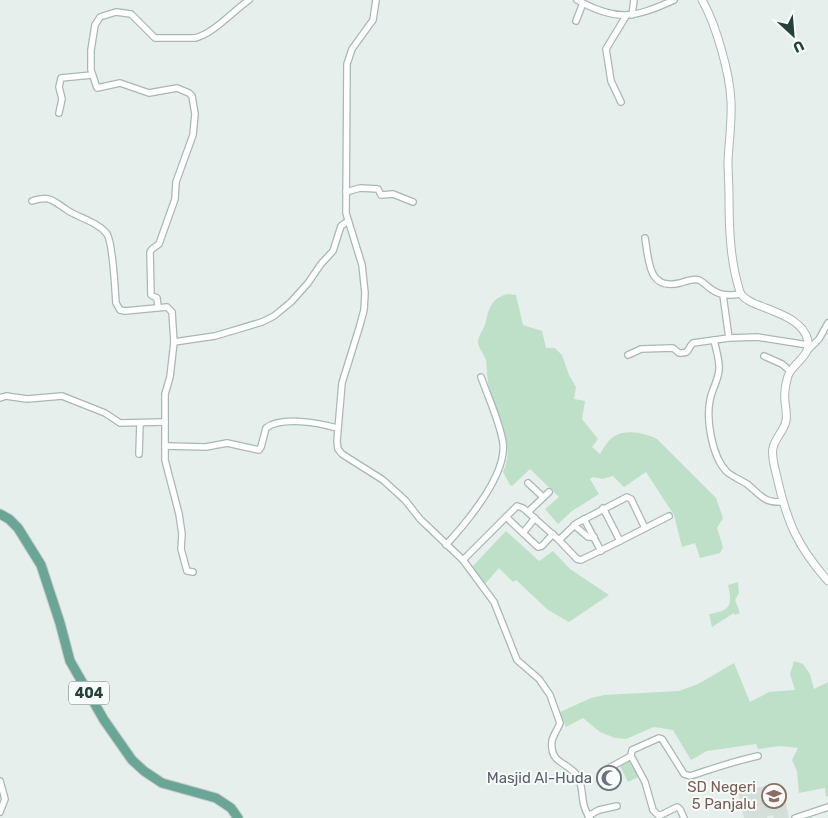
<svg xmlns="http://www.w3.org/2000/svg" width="828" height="818" font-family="Rubik,sans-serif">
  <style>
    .built { fill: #d4dfda }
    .green { fill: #bfe0c8 }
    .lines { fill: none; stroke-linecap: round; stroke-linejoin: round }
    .minor-casing { stroke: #a8b8b2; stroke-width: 8 }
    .tertiary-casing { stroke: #a8b8b2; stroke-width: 9 }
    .primary-casing { stroke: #c2cac8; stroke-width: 11 }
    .minor { stroke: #fff; stroke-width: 5.5 }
    .tertiary { stroke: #fff; stroke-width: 7 }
    .primary { stroke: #6aa596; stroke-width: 9 }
    .labels { text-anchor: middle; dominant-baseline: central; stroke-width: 4; stroke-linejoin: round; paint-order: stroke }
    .shield { fill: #f7fbf9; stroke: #637a73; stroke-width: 1 }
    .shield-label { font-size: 14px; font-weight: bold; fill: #24423a }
    .worship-label { font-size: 15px; fill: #5b616d; stroke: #f7fbf9; text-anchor: end }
    .education-label { font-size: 15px; fill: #785e54; stroke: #f7fbf9; text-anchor: end }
  </style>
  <rect width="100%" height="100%" fill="#e6efeb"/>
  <!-- built -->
  <path class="built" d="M779,783L782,785L789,818H774L772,815L767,817V818H744L738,792Z"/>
  <!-- green -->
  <g class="green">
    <path d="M508,294L516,295L523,325L542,331L546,348H555L562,355L569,375L576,387L574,399L585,401L582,419L598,439L592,447L600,454C604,448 608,439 615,436C627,429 645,433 657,439L716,498L723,518L717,528L723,547L720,553L700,558L695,543L682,547L674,515L646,472L624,487L613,476L603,479L593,477L590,479L599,494L572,511L558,524L545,509L559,497L530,469L512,486L510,485L503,472C517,441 495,417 489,387C487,379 487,369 486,360C484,354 479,349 478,343C478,334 485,329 486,321C489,307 493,297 508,294Z"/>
    <path d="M506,531L539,561L553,551L570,569L609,595L569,622L548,610L516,580L513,582L499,568L485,584L472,567Z"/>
    <path d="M738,582L739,593L735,600L740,613L735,615L734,613L712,627L709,614C730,611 733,606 728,585Z"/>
    <path d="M794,661L803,664L810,674L814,689L828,682V796L826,797L825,788L799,793L797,771L792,760L798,748L780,746L758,749L756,744L707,751L691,760L673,730L654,727L626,739L615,738L600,732L583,718L566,727L560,712L591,698L604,695L679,691L698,684L734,663L750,702L769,692L795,690L790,674Z"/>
    <path d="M629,761L638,777L628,782L620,766Z"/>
  </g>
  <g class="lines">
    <defs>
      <g id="minor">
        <path d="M376,0L373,20L352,49L347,64L346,213L362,265L365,293L364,310L360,325L342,383L337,441L338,449L342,454L383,480L405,500L420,519L463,560L494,602L517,660L539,679L550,695L560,723C558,729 553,735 552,741C549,765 570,762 578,777C585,791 579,803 590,818"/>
        <path d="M577,0C617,22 634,18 674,0"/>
        <path d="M632,15L634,0"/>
        <path d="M576,21L583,3"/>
        <path d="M621,102L611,81L606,49L626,16"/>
        <path d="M59,113L62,99L59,87L61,78L92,75"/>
        <path d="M346,192L360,188L378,189L381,195L393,194L413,202"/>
        <path d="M32,201C50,195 52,200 67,210C79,218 98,222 107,234C113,243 115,290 116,303L120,310L125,311L167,307L172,312L174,342L170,377L165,394V460L179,514L182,534L181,549L187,571L193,572"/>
        <path d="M645,238C649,261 648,291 680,283C686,281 694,278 699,280C703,282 707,286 711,289C720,296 730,296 740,294"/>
        <path d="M723,295L729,338"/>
        <path d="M158,307L157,298L151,295L150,252L152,249L159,244L175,199L176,182L193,135L195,114L192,96L189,93L177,88L149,93L120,83L97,88L91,70V50L95,25L100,17L116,12L131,14L155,38H195C213,34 233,11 249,0"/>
        <path d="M714,340C716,350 720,361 719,370C718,381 712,389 710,400C706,420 712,457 727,472C733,477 741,480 747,484C761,495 763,503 783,502"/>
        <path d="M174,342L215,336L262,322L274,316L291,302L308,283L321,264L333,251L341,226L348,221"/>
        <path d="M807,351L819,339L828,323"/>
        <path d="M628,355L641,349L673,348L679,353C692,353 686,349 693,343L729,338L757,337L808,345"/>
        <path d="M764,356L782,364L790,371"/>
        <path d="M0,398L6,396L27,399L62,396L105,413L120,423L165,422"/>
        <path d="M165,446L206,447L227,443L259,450L261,447L266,428C282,416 319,423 337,428"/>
        <path d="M139,454L140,424"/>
        <path d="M528,483L543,497"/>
        <path d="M603,508L620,541"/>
        <path d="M528,512L549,492"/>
        <path d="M506,517L538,547L542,546L553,534"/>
        <path d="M584,519L601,551"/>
        <path d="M574,525L588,537H594"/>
        <path d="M523,533L535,518"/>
        <path d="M559,540L577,523L627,497L631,499L645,528"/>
        <path d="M446,545C466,523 507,475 503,443C500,422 488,397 481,377"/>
        <path d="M463,560L517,506L523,508L559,540L577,559L581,560L620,541L669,516"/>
        <path d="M631,756L632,750L659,738L662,739L684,774L690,776C712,769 734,761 758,756"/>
        <path d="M609,768L631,756L645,782L653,810L658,815H660"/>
        <path d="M0,781L5,799L0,812"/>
        <path d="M588,816L599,810L617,806"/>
        <path d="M659,816L677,807L680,809L684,818"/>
        <path d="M795,818L828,807"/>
      </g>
      <path id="tertiary" d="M702,0C716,24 730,74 731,101C732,121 729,141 728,161C728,173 729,184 729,195C729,228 730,261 740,292C746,309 802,310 808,341C811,356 792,364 788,376C785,385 784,393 785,402C786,409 787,415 786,421C784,431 775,438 773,448C771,457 775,468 777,477C787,522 797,546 828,581"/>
      <path id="primary" d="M0,514L9,519L18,528L41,565L60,623L70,661L104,720L132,760L144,771L162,783L216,798L231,808L238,818"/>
    </defs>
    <!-- minor casing -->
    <use href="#minor" class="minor-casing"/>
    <!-- tertiary casing -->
    <use href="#tertiary" class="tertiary-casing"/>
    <!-- primary casing -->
    <use href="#primary" class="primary-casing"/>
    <!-- minor -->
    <use href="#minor" class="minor"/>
    <!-- tertiary -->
    <use href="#tertiary" class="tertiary"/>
    <!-- primary -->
    <use href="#primary" class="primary"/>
  </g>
  <!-- icons -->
  <defs>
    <symbol id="mosque-ring" viewBox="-11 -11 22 22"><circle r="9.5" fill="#f7fbf9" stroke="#6b7280" stroke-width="1.5"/><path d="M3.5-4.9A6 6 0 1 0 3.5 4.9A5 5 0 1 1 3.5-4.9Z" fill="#6b7280"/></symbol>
    <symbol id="school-ring" viewBox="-11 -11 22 22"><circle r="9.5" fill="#f7fbf9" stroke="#8d6e63" stroke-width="1.5"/><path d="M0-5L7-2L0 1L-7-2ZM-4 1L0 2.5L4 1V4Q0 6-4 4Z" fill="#8d6e63"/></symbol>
  </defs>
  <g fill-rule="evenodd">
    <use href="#mosque-ring" x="595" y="764" width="28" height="28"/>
    <use href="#school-ring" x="760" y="782" width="28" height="28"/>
  </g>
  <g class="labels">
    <!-- shield labels -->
    <rect class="shield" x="69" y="681.5" width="40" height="23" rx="4"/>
    <g class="shield-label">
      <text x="89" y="693">404</text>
    </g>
    <!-- worship labels -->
    <g class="worship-label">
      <text x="592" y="778">Masjid Al-Huda</text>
    </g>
    <!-- education labels -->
    <g class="education-label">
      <text x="756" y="787">SD Negeri<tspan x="756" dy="17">5 Panjalu</tspan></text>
    </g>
  </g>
  <!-- north arrow -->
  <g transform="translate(793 35) rotate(154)" stroke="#f7fbf9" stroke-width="4" paint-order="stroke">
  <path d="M0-4L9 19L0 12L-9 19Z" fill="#24423a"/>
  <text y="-8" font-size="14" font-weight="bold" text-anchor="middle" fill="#24423a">U</text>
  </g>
</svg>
